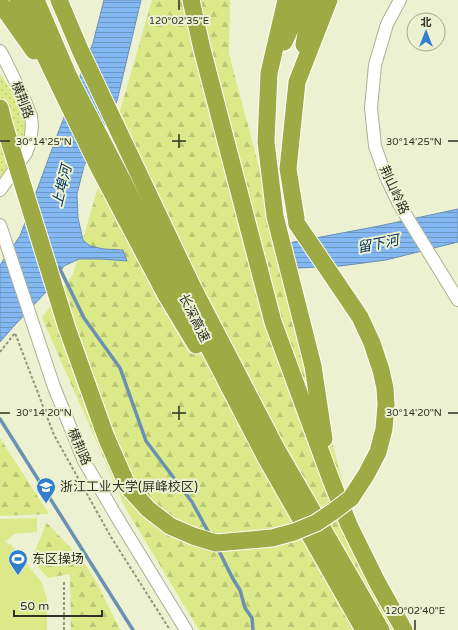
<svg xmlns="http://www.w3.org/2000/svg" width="458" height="630" font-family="'Varela Round','Noto Sans SC',sans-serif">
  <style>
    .grass { fill: url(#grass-dots) }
    .forest { fill: url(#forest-firs) }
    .garden { fill: #dbe989 }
    .water { fill: url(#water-rules); stroke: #6a90b4 }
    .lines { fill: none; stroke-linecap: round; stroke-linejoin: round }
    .stream { stroke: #6a90b4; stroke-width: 3.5 }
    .minor-casing { stroke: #aab091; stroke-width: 14 }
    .highway-casing { stroke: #fff; stroke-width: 19 }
    .path { stroke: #92967f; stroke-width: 2; stroke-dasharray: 3 2; stroke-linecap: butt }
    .minor { stroke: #fff; stroke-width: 12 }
    .highway { stroke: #9eaa43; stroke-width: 17 }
    .highway-bridge-casing { stroke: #fff; stroke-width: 19; stroke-linecap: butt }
    .highway-bridge { stroke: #9eaa43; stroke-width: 17 }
    .ticks { fill: none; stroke: #2f3125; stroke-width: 1.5 }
    .labels { text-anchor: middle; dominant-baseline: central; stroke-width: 4; stroke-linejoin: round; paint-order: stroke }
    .street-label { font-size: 13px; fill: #2f3125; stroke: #ecf2d1 }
    .poi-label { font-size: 13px; fill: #2f3125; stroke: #ecf2d1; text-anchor: start }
    .water-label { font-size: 14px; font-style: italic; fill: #033360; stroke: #ecf2d1 }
    .ticks-label { font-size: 10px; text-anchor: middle; fill: #2f3125; stroke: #ecf2d1; stroke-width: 4; stroke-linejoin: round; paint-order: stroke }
  </style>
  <defs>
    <pattern id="grass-dots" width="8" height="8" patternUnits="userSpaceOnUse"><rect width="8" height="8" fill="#dbe989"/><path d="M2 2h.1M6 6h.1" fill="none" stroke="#bcc876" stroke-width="1.8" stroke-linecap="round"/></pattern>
    <pattern id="forest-firs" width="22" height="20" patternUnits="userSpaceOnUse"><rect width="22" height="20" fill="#dbe989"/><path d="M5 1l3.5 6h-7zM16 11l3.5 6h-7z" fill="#bcc876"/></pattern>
    <pattern id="water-rules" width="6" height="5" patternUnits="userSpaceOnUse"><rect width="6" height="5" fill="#84b8f2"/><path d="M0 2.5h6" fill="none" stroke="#6c96c4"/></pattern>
  </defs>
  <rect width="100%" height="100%" fill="#ecf2d1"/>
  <!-- grass -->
  <path class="grass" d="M0,74C7,84 14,95 20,105C37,136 16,163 0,188Z"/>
  <!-- forest -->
  <g class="forest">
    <path d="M152,0H230L229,54L360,547L404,630H199L126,509L42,318L73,274Z"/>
    <path d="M0,438L49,514L0,516Z"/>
    <path d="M46,522L82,560L95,579L120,630H71L70,574L48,578L31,559L41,537Z"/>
  </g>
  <!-- garden -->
  <path class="garden" d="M37,518V532L14,534L5,542L10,544L21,556L42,583L47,599V630H0V519Z"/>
  <!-- water -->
  <g class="water">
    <path d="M104,0H141L117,101L84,166L77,194L78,218L83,240L90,246L104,249L123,250L127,261L101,259H79L64,266L46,292L14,326L0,342V265L20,236L58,133L93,43Z"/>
    <path d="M458,209V242L386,260L340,266L298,268L289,243L379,226Z"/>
  </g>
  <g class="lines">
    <!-- stream -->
    <g class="stream">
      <path d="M59,267L84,318L120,368L146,441L192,502L210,535"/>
      <path d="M0,419L133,630"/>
      <path d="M217,547L233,579L240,590L245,608L252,618L253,630"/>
    </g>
    <defs>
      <g id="minor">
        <path d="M400,0L387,24L375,65L371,108L375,146L386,177L399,204L458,300"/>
        <path d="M0,51L4,58L25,101L31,116L32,126L30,142L26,153L0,190"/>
        <path d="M0,225L54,387L84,461L118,519L186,630"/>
      </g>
      <g id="highway">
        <path d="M18,0L98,166L166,295L196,345"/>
        <path d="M36,0L69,77L266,458L364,630"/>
        <path d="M59,0L81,52L193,288L276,448L381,630"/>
        <path d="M191,0L202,49L273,322L330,477L349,525L377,582L404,630"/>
        <path d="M286,0L269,73L266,142L275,216L313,366L324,439"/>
        <path d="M0,3L34,51"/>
        <path d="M284,42L303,0"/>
        <path d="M304,45L312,0"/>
        <path d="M0,108L4,124"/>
        <path d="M297,224L288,169L297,82L329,0"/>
      </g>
    </defs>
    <!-- minor casing -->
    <use href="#minor" class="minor-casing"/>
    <!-- highway casing -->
    <use href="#highway" class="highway-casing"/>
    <!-- path -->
    <g class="path">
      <path d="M0,352L15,333L54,435L111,537L170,630"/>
      <path d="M64,582V630"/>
    </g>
    <!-- minor -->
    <use href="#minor" class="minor"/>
    <!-- highway -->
    <use href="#highway" class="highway"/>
    <defs>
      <path id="highway-bridge" d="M4,124L67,328L106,437L128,487L148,509L170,526L193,536L216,543L272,538L294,532L316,523L334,511L351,498L366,475L378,452L384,429L386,405L385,388L381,370L372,343L360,317L297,224"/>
    </defs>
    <!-- highway-bridge casing -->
    <use href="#highway-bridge" class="highway-bridge-casing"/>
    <!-- highway-bridge -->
    <use href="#highway-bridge" class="highway-bridge"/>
  </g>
  <!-- ticks -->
  <path class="ticks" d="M179,0V10M179,134V148M0,141H10M172,141H186M448,141H458M179,406V420M0,413H10M172,413H186M448,413H458M415,620V630"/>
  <!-- icons -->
  <defs>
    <symbol id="university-pin" viewBox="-11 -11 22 30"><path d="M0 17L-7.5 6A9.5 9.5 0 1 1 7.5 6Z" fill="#317ece" stroke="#ecf2d1"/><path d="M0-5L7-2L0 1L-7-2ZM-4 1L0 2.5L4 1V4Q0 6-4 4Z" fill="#fff"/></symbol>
    <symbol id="stadium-pin" viewBox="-11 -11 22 30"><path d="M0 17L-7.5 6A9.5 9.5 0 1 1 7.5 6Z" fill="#317ece" stroke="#ecf2d1"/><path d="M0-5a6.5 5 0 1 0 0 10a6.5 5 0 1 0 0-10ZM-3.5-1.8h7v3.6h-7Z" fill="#fff"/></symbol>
  </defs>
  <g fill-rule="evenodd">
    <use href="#university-pin" x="35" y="476" width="22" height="30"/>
    <use href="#stadium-pin" x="7" y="548" width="22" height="30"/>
  </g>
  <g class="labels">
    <!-- street labels -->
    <g class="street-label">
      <text transform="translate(22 100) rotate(69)">横荆路</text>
      <text transform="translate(394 190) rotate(65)">荆山岭路</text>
      <text transform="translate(194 318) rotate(63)">长深高速</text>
      <text transform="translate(79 447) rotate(66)">横荆路</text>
    </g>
    <!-- poi labels -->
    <g class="poi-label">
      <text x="60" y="487">浙江工业大学(屏峰校区)</text>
      <text x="32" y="559">东区操场</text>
    </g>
    <!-- water labels -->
    <g class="water-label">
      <text transform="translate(62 186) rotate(-76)">上埠河</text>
      <text transform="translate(378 244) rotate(-11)">留下河</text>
    </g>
  </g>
  <g class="ticks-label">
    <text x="179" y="24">120°02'35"E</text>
    <text x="44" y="145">30°14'25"N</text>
    <text x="414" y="145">30°14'25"N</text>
    <text x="44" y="416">30°14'20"N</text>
    <text x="414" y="416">30°14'20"N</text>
    <text x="415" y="614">120°02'40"E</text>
  </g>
  <!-- north arrow -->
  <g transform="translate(426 32)"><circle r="19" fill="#ecf2d1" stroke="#a0a58c"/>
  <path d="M0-3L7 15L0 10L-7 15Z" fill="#317ece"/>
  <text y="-6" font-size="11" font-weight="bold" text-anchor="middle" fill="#2f3125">北</text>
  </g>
  <!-- scale -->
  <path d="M14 610v6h88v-6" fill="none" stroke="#2f3125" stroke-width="2"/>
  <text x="20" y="610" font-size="12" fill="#2f3125" stroke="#ecf2d1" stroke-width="3" paint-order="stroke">50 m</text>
</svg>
